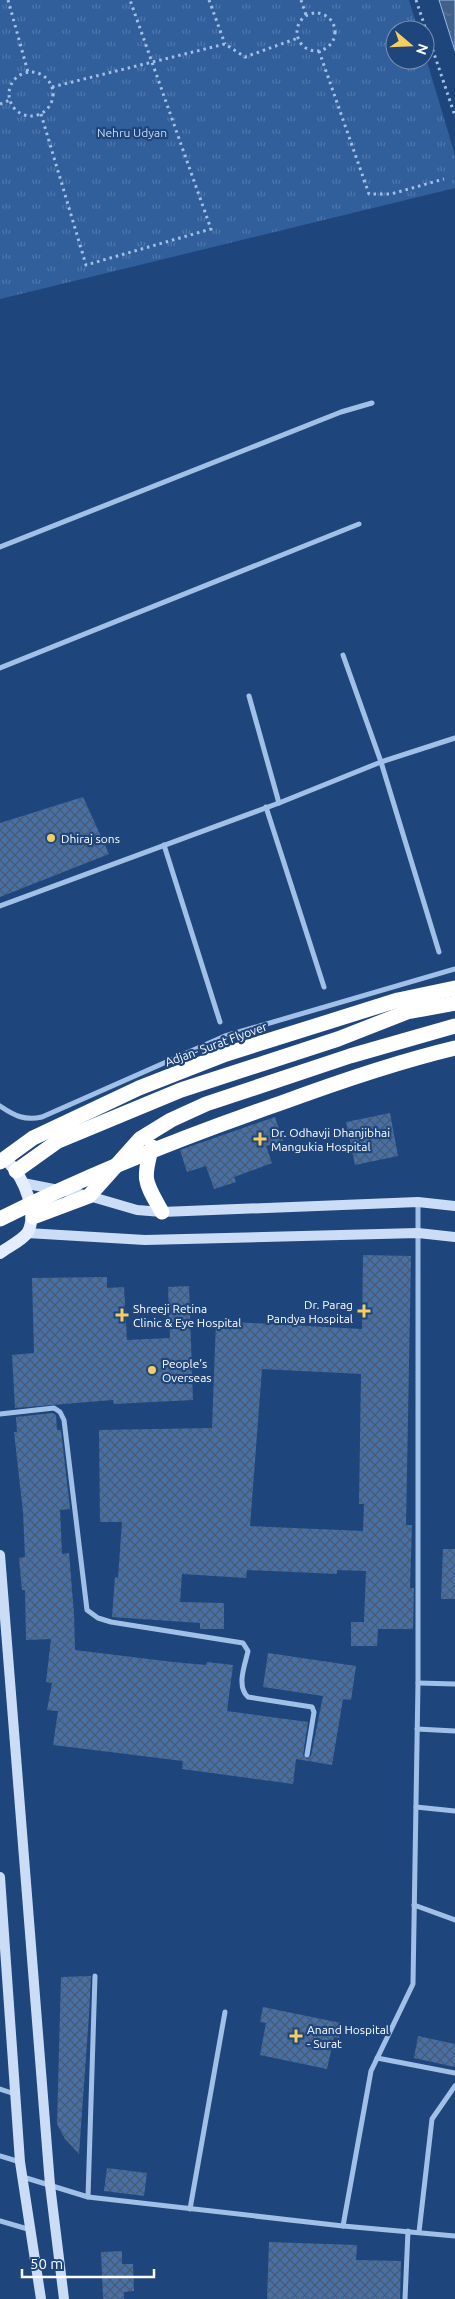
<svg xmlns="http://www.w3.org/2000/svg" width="455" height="2299" font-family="Ubuntu,sans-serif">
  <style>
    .grass { fill: url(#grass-tufts) }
    .water { fill: url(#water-ripples); stroke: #94bae9 }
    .building { fill: url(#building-cross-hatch); fill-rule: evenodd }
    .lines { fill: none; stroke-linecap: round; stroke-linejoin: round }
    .path { stroke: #a1c0e7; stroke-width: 3; stroke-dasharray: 2.5 4; stroke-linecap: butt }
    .street { stroke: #a1c0e7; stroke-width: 5 }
    .secondary { stroke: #cbddf6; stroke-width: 10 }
    .primary { stroke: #e3edfd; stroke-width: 12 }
    .highway { stroke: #fff; stroke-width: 15 }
    .poi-dot { fill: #f5cd61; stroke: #1f467c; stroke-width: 2 }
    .labels { text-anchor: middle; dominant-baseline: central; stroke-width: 4.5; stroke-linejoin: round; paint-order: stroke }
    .park-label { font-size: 12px; fill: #c5daf5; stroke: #1f467c }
    .poi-label { font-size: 12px; fill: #fff; stroke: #1f467c; text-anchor: start }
    .street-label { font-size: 12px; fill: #fff; stroke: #1f467c }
  </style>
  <defs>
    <pattern id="grass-tufts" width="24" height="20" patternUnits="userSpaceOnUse" patternTransform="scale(1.25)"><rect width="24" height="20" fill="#315f9b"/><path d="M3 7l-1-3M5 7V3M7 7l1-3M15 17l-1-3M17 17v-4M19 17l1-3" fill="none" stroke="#5077aa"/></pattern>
    <pattern id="water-ripples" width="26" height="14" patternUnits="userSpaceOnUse" patternTransform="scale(1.25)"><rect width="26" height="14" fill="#426088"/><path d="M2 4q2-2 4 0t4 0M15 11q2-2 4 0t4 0" fill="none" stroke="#5e789a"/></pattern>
    <pattern id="building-cross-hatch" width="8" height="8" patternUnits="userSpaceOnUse" patternTransform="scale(1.25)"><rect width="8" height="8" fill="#4770a6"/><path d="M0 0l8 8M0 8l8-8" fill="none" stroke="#4a5a70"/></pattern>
  </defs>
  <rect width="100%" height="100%" fill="#1f467c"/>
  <!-- grass -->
  <path class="grass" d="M0,0H409L418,30H395V60H425V55L455,155V188L0,299Z"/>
  <!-- water -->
  <path class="water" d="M439,0H455V51Z"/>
  <!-- building -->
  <g class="building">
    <path d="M83,797L109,854L0,897V823Z"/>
    <path d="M390,1113L398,1156L355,1165L346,1122Z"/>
    <path d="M275,1117L283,1141L266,1146L272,1163L234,1177L236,1182L214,1189L206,1166L187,1172L180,1150Z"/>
    <path d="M363,1255L411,1256L406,1525H412L410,1588H414L413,1629H378L377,1646H351V1622H364L366,1571L337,1570V1574L247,1570L246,1578L182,1574L180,1602L224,1603V1629H200V1623L112,1617L115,1577L118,1578L122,1522H100L99,1430L212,1428L216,1321L362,1329ZM262,1369L361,1374L359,1504H364L363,1531L250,1526Z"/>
    <path d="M107,1277V1288L124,1287L127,1340L170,1338L168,1287L189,1286L193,1400L114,1404L113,1400L15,1408L12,1355L34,1353L32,1278Z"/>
    <path d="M53,1413L56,1415L57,1430H61L70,1509L60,1510L62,1554L69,1553L74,1614L75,1650L173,1662L206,1665L207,1662L233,1665L227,1711L308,1722L303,1755L307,1759L311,1756L323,1696L263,1687L268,1653L356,1666L351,1700L343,1699L332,1765L296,1759L293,1784L182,1769L183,1761L53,1745L58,1711L47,1710L52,1683L46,1682L51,1639L26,1640L25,1590H22L19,1558L25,1557L23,1512L14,1432H17L16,1417Z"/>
    <path d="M443,1549H455V1599H441Z"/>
    <path d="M91,1976L89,2015L79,2154L65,2139L57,2124L61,1977Z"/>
    <path d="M263,2007L341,2023L339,2038L334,2037L327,2069L260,2055L266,2023L260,2022Z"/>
    <path d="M418,2036L455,2044V2067L414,2058Z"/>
    <path d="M107,2168L147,2173L144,2196L104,2191Z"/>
    <path d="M269,2242L357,2245L356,2260L401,2261L400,2299H267Z"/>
    <path d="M122,2251V2264H133L134,2291L124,2292V2299H103L101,2252Z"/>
  </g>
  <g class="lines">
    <!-- path -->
    <g class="path">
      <path d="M8,0L28,72"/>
      <path d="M209,0L225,44"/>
      <path d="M301,0L306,15"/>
      <path d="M416,0L455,116"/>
      <circle cx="316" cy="32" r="19"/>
      <path d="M319,51L369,194H391L444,179"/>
      <circle cx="31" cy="94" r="22"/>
      <path d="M52,87L225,44L245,57L298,38"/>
      <path d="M0,104L10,100"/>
      <path d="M41,114L86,265L211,229L130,0"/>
    </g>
    <!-- street -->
    <g class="street">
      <path d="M0,547L341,412L372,403"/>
      <path d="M343,655L381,762L439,952"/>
      <path d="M0,668L359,524"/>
      <path d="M249,696L279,803"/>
      <path d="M266,807L324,987"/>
      <path d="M164,845L220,1022"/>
      <path d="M0,906L279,803L381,762L455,738"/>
      <path d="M0,1106C15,1116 25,1121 42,1117L225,1036L455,969"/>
      <path d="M0,1414L54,1408L60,1412L64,1420L87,1610L98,1618L111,1622L243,1643L248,1651C245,1665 236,1686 248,1697L312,1707L314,1712L307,1755"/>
      <path d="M418,1683L455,1684"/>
      <path d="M417,1729L455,1731"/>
      <path d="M416,1807L455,1811"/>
      <path d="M414,1905L455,1920"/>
      <path d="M377,2058L455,2073"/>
      <path d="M0,2089L15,2094"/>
      <path d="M0,2156L20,2162"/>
      <path d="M23,2177L88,2197L343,2226L455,2236"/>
      <path d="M88,2197L95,1976"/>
      <path d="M190,2209L225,2012"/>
      <path d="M0,2221L31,2230"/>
      <path d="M343,2226L371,2071L413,1984L418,1683V1202"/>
      <path d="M419,2232L432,2119L455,2086"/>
      <path d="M405,2299L408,2231"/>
    </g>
    <!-- secondary -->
    <g class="secondary">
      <path d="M23,1183L89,1196L137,1210L162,1212L418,1202L455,1206"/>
      <path d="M27,1233L145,1240L418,1233L455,1237"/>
      <path d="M0,1555L50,2185L64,2299"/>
      <path d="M0,1877L20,2162L41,2299"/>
    </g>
    <!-- primary -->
    <path class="primary" d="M0,1253C8,1247 23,1240 28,1232C38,1212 24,1179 10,1164"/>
    <!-- highway -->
    <g class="highway">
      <path d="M152,1147C142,1180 145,1182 162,1212"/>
      <path d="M0,1162L33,1138L139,1088L226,1054L398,1000L455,988"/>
      <path d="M16,1171L58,1141L181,1090L338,1039L407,1012L455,1003"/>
      <path d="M33,1217L89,1196L140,1139L171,1120L206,1104L350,1056L455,1026"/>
      <path d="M0,1219C91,1173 185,1136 281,1103C338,1082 396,1062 455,1048"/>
    </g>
  </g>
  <!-- markers -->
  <g class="poi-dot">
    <circle cx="51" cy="838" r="5"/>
    <path d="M257.5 1131.5h5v5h5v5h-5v5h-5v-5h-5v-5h5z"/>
    <path d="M361.5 1303.5h5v5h5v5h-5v5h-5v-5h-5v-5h5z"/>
    <path d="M119.5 1307.5h5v5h5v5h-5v5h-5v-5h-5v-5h5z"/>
    <circle cx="152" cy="1370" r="5"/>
    <path d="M293.5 2028.5h5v5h5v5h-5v5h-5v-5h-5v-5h5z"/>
  </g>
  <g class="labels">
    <!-- park labels -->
    <g class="park-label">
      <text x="132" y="132">Nehru Udyan</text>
    </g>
    <!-- poi labels -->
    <g class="poi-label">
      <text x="61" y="838">Dhiraj sons</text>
      <text x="271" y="1132">Dr. Odhavji Dhanjibhai<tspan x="271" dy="14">Mangukia Hospital</tspan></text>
      <text x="353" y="1304" text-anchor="end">Dr. Parag<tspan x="353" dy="14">Pandya Hospital</tspan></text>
      <text x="133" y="1308">Shreeji Retina<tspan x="133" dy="14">Clinic &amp; Eye Hospital</tspan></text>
      <text x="162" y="1363">People's<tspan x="162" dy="14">Overseas</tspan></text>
      <text x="307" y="2029">Anand Hospital<tspan x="307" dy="14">- Surat</tspan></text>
    </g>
    <!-- street labels -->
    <g class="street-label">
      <text transform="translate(216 1044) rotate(-20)">Adjan- Surat Flyover</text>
    </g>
  </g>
  <!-- north arrow -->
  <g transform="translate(410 45) rotate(109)"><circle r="24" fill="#1f467c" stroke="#7990b0"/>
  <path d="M0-4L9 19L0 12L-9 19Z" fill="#f5cd61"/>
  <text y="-8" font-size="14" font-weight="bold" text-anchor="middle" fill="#ffffff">N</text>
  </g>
  <!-- scale -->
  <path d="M22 2269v8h132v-8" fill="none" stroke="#ffffff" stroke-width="2.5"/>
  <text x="30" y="2269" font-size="15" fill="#ffffff" stroke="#1f467c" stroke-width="4" paint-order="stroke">50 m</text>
</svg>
